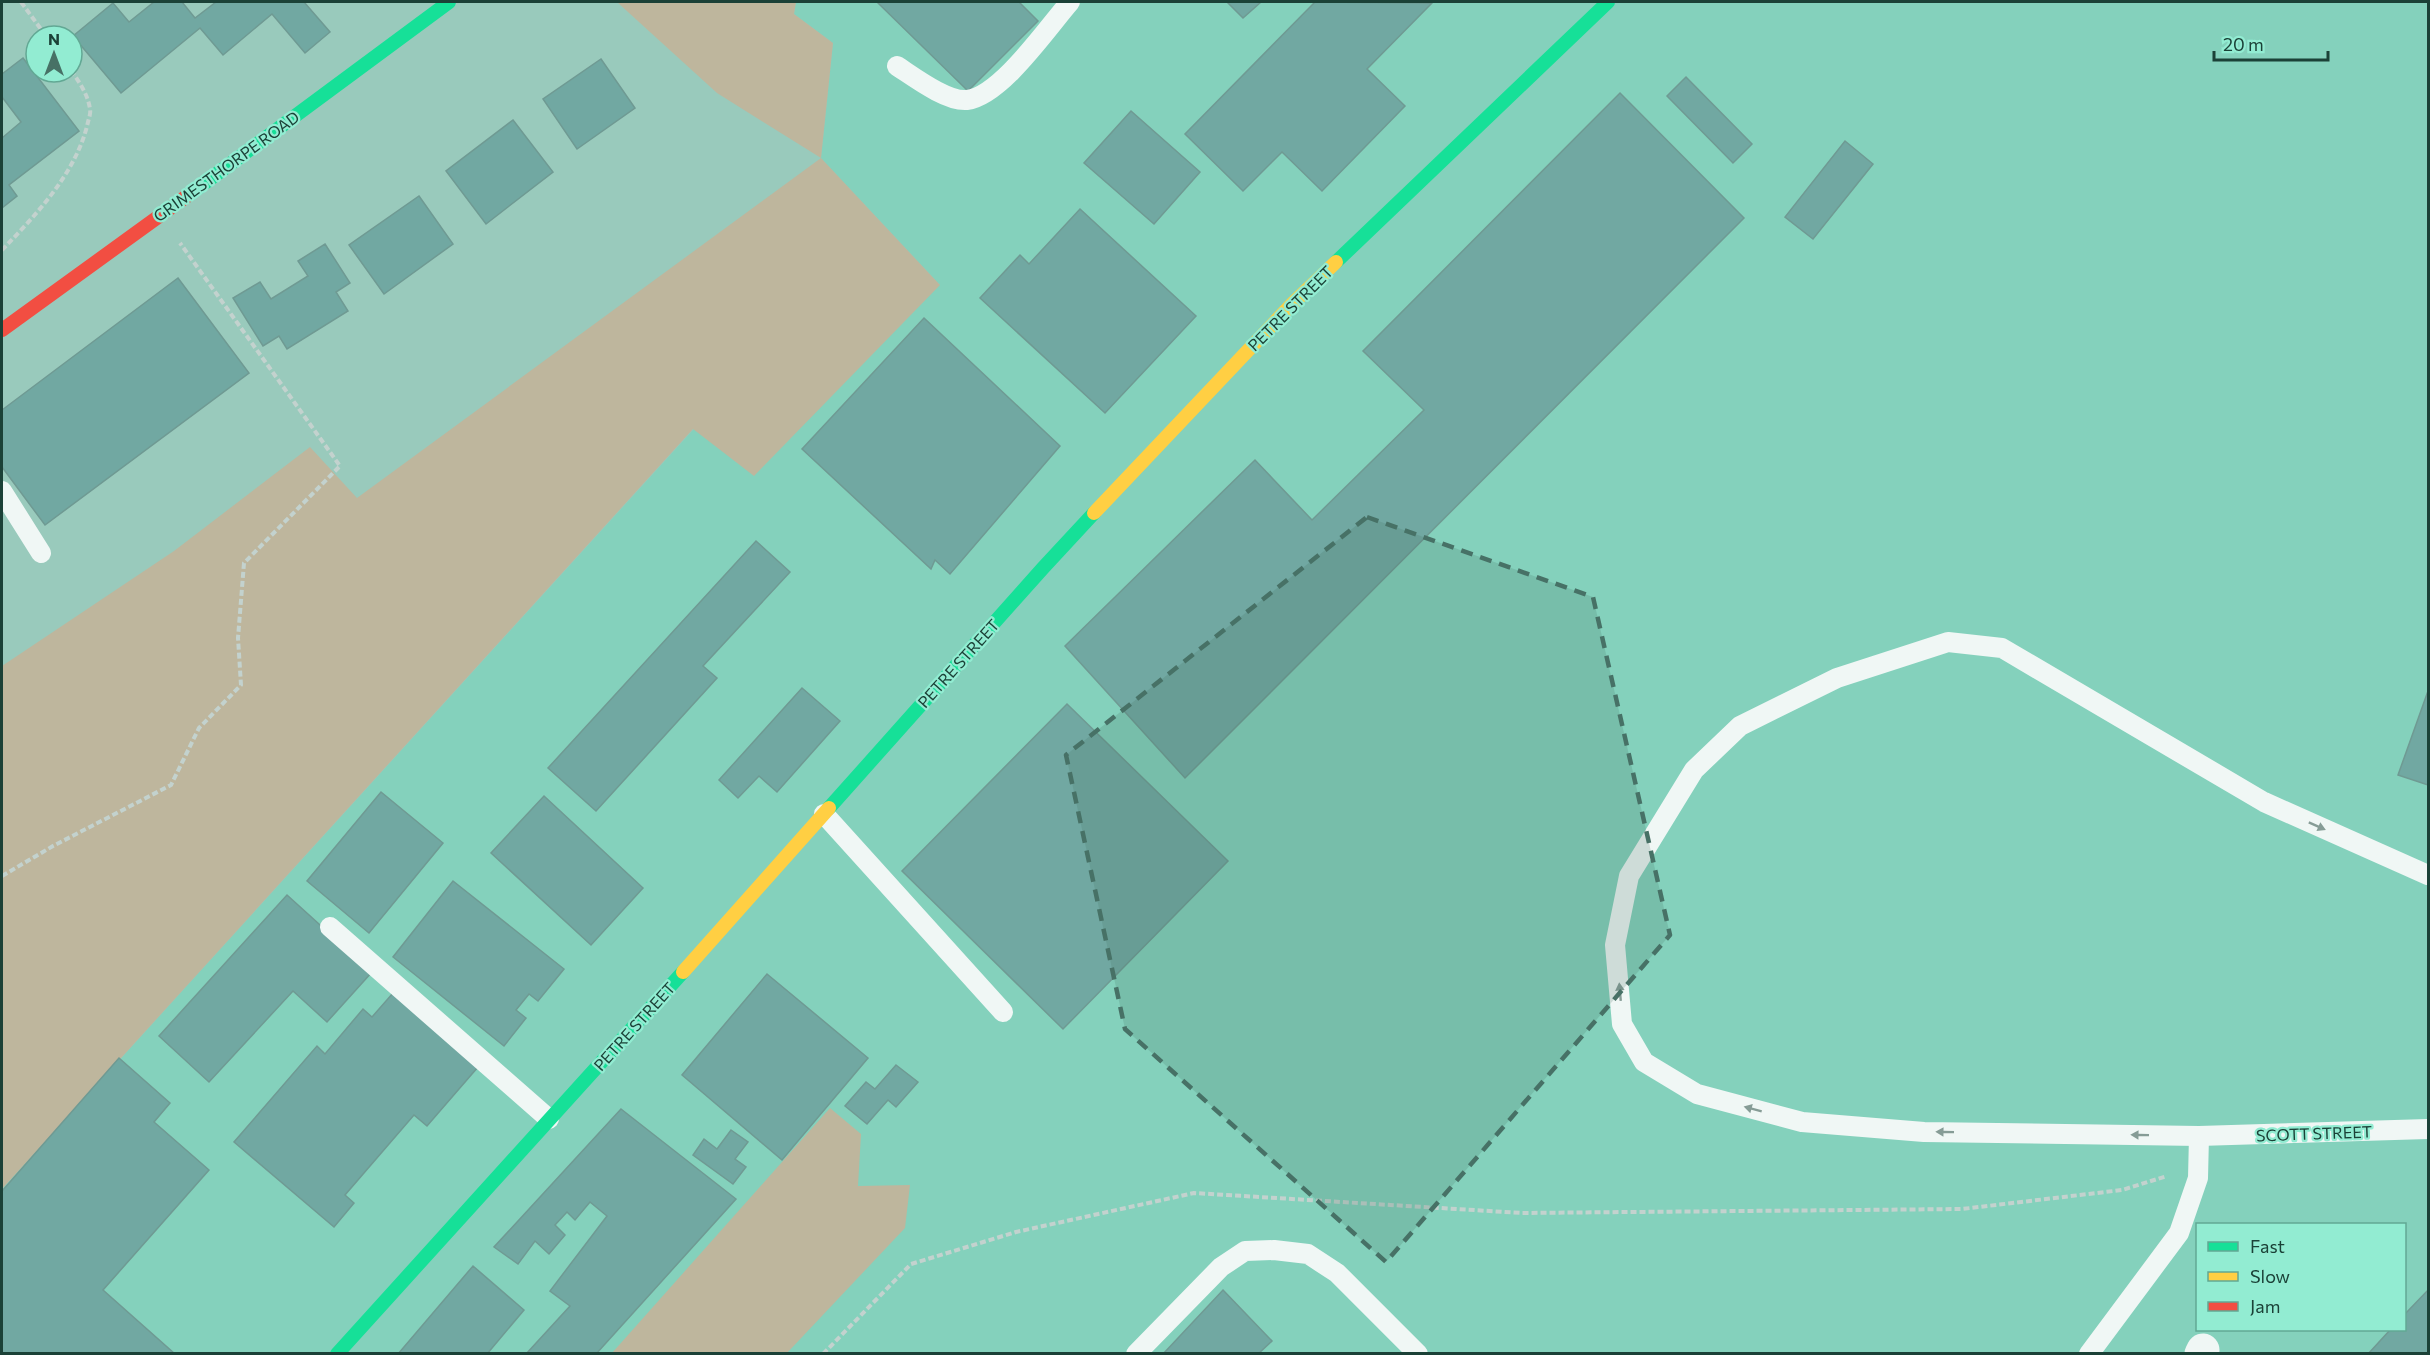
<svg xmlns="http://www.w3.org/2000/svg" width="2430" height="1355" font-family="Commissioner,sans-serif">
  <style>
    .built { fill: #84d1bc; fill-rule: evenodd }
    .green { fill: #beb69d }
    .building { fill: #71a8a2; stroke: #6f9a93; stroke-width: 1.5 }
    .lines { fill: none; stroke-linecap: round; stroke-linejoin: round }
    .path { stroke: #c3d2ce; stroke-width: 4; stroke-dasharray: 6 3; stroke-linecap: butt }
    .lane { stroke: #f0f7f5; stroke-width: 20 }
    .street { stroke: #f0f7f5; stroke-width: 33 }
    .fast { stroke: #16e098; stroke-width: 14 }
    .slow { stroke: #ffcf43; stroke-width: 14 }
    .jam { stroke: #f24e42; stroke-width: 14 }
    .oneway { fill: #869c96 }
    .marked { fill: #477166; fill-opacity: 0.2; stroke: #477166; stroke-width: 4.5; stroke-dasharray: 12 8; stroke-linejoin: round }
    .labels { text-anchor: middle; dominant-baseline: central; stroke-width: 4.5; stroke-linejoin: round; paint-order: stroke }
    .street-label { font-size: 16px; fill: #1b4137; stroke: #92ecd2 }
  </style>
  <rect width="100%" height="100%" fill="#99cabc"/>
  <!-- built -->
  <path class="built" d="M796,2H2428V1353H2V1189L694,429L940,285L821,158L833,43L794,14ZM2198,1224H2404V1330H2198Z"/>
  <!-- green -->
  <g class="green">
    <path d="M617,2H796L794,14L833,43L821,158L940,285L754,476L693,429L2,1189V666L174,551L310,447L357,498L821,158L717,93Z"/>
    <path d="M830,1108L861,1134L858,1186L910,1185L905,1228L787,1353H612Z"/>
  </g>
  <!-- building -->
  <g class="building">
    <path d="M154,2H182L195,18L216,2H304L330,32L305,53L272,14L223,55L200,28L121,93L73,36L113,3L129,22Z"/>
    <path d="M877,2H1019L1038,21L968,91Z"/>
    <path d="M1227,2H1261L1243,18Z"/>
    <path d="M1315,2L1432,3L1367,69L1405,106L1322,191L1282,152L1243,191L1185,134Z"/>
    <path d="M23,58L79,131L9,185L17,196L2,208V138L21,122L2,97V74Z"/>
    <path d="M601,59L635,108L577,149L543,99Z"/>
    <path d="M1686,77L1752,144L1733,163L1667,96Z"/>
    <path d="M1620,93L1744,218L1185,778L1065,646L1255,460L1312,520L1424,410L1363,351Z"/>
    <path d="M1131,111L1200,172L1154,224L1084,163Z"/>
    <path d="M513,120L553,172L486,224L446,171Z"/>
    <path d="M1845,141L1873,164L1813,239L1785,217Z"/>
    <path d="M419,196L453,244L384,294L349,245Z"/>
    <path d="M1080,209L1196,316L1105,413L980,298L1020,255L1029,264Z"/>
    <path d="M325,244L350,283L336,292L348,311L287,349L279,336L263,346L233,298L260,282L271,299L308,276L298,261Z"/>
    <path d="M178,278L249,373L45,525L2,467V410Z"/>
    <path d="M924,318L1060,446L950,574L935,560L931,569L802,449Z"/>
    <path d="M756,541L790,572L703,666L717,678L596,811L548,768Z"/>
    <path d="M802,688L840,721L777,792L759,776L738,798L719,780Z"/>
    <path d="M2428,691V785L2398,775Z"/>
    <path d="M1067,704L1228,861L1063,1029L902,871Z"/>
    <path d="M381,792L443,843L369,933L307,881Z"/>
    <path d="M544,796L643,888L591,945L491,853Z"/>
    <path d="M453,881L564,969L538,1001L529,994L516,1010L526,1018L504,1046L393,957Z"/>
    <path d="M287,895L372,972L327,1022L293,991L209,1082L159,1036Z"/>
    <path d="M767,974L868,1058L782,1160L682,1075Z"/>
    <path d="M393,993L478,1067L427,1126L414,1115L345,1195L354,1203L334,1227L234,1142L317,1046L325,1054L363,1009L372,1017Z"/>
    <path d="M119,1058L170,1103L154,1122L209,1170L103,1290L175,1354H2V1191Z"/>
    <path d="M896,1065L918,1082L896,1107L888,1100L867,1124L845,1106L866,1082L875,1089Z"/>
    <path d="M621,1109L736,1199L596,1354H526L570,1306L550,1291L607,1216L590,1202L575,1220L567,1212L555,1225L565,1235L549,1254L535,1241L518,1264L494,1247Z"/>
    <path d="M731,1130L748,1142L735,1159L746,1167L733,1184L693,1155L704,1139L717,1149Z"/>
    <path d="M473,1266L524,1310L487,1354H398Z"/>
    <path d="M1223,1290L1272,1341L1258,1354H1163Z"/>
    <path d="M2428,1290V1354H2368L2390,1330H2404V1315Z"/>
  </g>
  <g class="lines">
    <!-- path -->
    <g class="path">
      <path d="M21,2L46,36"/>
      <path d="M2,250C36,215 77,172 88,122C89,118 91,113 90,109C88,95 80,83 72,72"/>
      <path d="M2,876L53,846L171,785L199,728L241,685L238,638L244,563L340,466L180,243"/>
      <path d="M823,1354L911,1264L1016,1232L1194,1193L1522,1213L1962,1209L2122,1190L2167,1176"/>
    </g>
    <!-- lane -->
    <g class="lane">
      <path d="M897,66C914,77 947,102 967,100C1001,96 1048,27 1070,2"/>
      <path d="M2,491L41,553"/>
      <path d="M824,814L1003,1012"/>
      <path d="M2428,875L2264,802L2002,648L1948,642L1837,678L1740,726L1694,770L1629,876L1615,945L1622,1024L1644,1062L1697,1094L1802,1122L1924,1132L2199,1136L2428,1129"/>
      <path d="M330,927L549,1119"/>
      <path d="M1136,1354L1221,1267L1245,1251L1274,1250L1308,1254L1337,1273L1418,1354"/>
      <path d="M2089,1354L2179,1233L2198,1178L2199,1136"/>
    </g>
    <!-- street -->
    <path class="street" d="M2201,1354L2203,1350"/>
    <!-- fast -->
    <g class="fast">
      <path d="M187,196L449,2"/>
      <path d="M1336,262L1608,2"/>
      <path d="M829,808L1043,568L1094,513"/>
      <path d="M337,1354L683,972"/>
    </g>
    <!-- slow -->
    <g class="slow">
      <path d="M1094,513L1292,304L1336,262"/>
      <path d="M683,972L829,808"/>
    </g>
    <!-- jam -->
    <path class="jam" d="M2,330L187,196"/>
  </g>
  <!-- one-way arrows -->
  <defs><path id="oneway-solid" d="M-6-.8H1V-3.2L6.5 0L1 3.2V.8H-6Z" transform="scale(1.5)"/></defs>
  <g class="oneway">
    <use href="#oneway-solid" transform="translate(2317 826) rotate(24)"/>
    <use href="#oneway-solid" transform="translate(1620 992) rotate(-95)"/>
    <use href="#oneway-solid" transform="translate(1753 1109) rotate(-165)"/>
    <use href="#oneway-solid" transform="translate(1945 1132) rotate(-179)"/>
    <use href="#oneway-solid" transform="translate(2140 1135) rotate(-179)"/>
  </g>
  <!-- marked area -->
  <path class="marked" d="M1367,517L1593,597L1670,935L1386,1262L1125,1029L1066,755Z"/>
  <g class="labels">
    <!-- street labels -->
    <g class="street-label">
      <text transform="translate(226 166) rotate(-36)">GRIMESTHORPE ROAD</text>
      <text transform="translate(1290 308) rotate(-45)">PETRE STREET</text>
      <text transform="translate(958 663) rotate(-48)">PETRE STREET</text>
      <text transform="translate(634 1026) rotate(-48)">PETRE STREET</text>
      <text transform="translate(2314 1133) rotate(-2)">SCOTT STREET</text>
    </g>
  </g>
  <!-- border -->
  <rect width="2430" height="1355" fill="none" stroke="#1b4137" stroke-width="6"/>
  <!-- legend -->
  <rect x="2196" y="1223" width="210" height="108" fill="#92ecd2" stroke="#62a894" stroke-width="1.5"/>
  <rect x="2208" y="1242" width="30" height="9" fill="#16e098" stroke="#62a894" stroke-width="1.5"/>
  <text x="2250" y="1253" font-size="18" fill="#1b4137">Fast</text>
  <rect x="2208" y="1272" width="30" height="9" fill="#ffcf43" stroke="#62a894" stroke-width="1.5"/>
  <text x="2250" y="1283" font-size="18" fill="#1b4137">Slow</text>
  <rect x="2208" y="1302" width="30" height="9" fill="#f24e42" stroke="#62a894" stroke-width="1.5"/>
  <text x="2250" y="1313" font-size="18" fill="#1b4137">Jam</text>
  <!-- north arrow -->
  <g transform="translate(54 54)"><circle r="28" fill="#92ecd2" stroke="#62a894" stroke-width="1.5"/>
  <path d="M0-4.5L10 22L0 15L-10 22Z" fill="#477166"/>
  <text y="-9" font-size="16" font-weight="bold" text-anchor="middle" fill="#1b4137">N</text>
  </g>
  <!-- scale -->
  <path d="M2214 51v9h114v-9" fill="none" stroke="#1b4137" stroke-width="3"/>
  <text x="2223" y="51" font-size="18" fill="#1b4137" stroke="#92ecd2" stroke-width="4.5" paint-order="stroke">20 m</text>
</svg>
